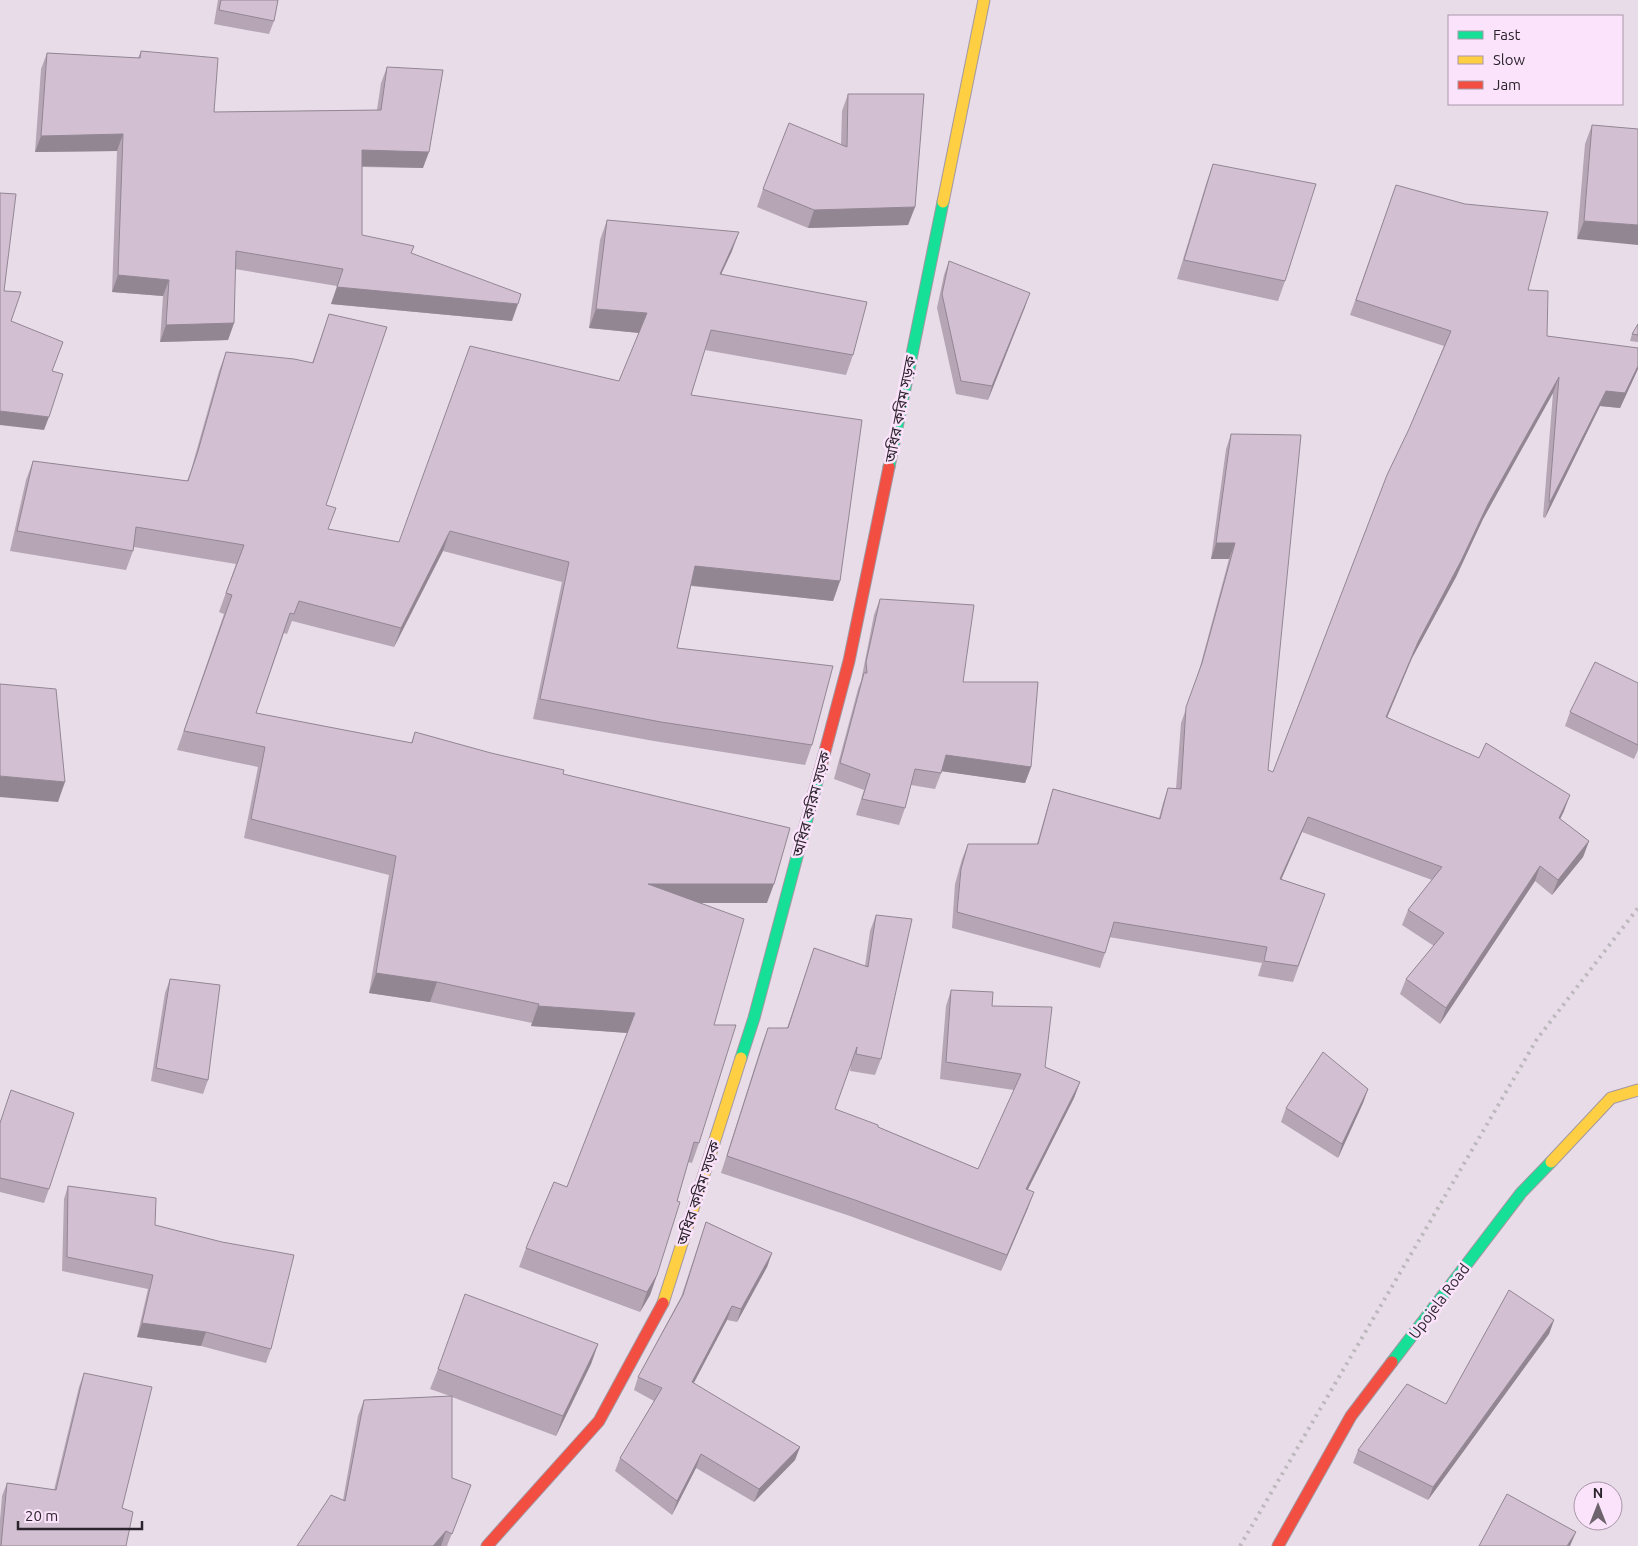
<svg xmlns="http://www.w3.org/2000/svg" width="1638" height="1546" font-family="Ubuntu,'Noto Sans Bengali',sans-serif">
  <style>
    .lines { fill: none; stroke-linecap: round; stroke-linejoin: round }
    .fast-casing { stroke: #a298a2; stroke-width: 13 }
    .slow-casing { stroke: #a298a2; stroke-width: 13 }
    .jam-casing { stroke: #a298a2; stroke-width: 13 }
    .fast { stroke: #16e098; stroke-width: 11 }
    .slow { stroke: #ffcf43; stroke-width: 11 }
    .jam { stroke: #f24e42; stroke-width: 11 }
    .rail { stroke: #bcb8bc; stroke-width: 4; stroke-dasharray: 2.5 5; stroke-linecap: butt }
    .wall { fill: #b5a5b5 }
    .shaded-wall { fill: #938693 }
    .building { fill: #d2c0d2; stroke: #938693 }
    .labels { text-anchor: middle; dominant-baseline: central; stroke-width: 5; stroke-linejoin: round; paint-order: stroke }
    .street-label { font-size: 15px; fill: #2c242c; stroke: #fbe3fb }
  </style>
  <rect width="100%" height="100%" fill="#e8dce8"/>
  <g class="lines">
    <defs>
      <g id="fast">
        <path d="M889,467L943,202"/>
        <path d="M741,1058L754,1018L820,770"/>
        <path d="M1392,1362L1521,1193L1551,1162"/>
      </g>
      <g id="slow">
        <path d="M943,202L984,0"/>
        <path d="M1551,1162L1611,1098L1638,1090"/>
        <path d="M663,1303L741,1058"/>
      </g>
      <g id="jam">
        <path d="M820,770L849,661L889,467"/>
        <path d="M487,1546L599,1421L663,1303"/>
        <path d="M1278,1546L1351,1416L1392,1362"/>
      </g>
    </defs>
    <!-- fast casing -->
    <use href="#fast" class="fast-casing"/>
    <!-- slow casing -->
    <use href="#slow" class="slow-casing"/>
    <!-- jam casing -->
    <use href="#jam" class="jam-casing"/>
    <!-- fast -->
    <use href="#fast" class="fast"/>
    <!-- slow -->
    <use href="#slow" class="slow"/>
    <!-- jam -->
    <use href="#jam" class="jam"/>
    <!-- rail -->
    <path class="rail" d="M1240,1546L1537,1039L1638,908"/>
  </g>
  <!-- wall -->
  <g class="wall">
    <path d="M218,0H278L274,21L269,34L214,24Z"/>
    <path d="M141,51L214,112L377,110L381,83L387,67L423,168L362,167V235L411,253L512,321L331,304L337,286L235,269L234,323L228,340L160,342L163,296L112,292L117,151L35,152L41,69L47,53L138,58Z"/>
    <path d="M848,94L915,207L908,225L808,228L757,207L763,189L841,145L842,111Z"/>
    <path d="M1592,125L1638,129L1577,239L1585,144Z"/>
    <path d="M1213,164L1285,281L1278,301L1177,279L1206,184Z"/>
    <path d="M1396,185L1528,290L1547,336L1638,348V369L1620,408L1600,406L1545,518L1543,517L1553,393L1483,519L1456,577L1412,658L1387,717L1564,811L1560,819L1589,841L1583,857L1552,895L1535,881L1440,1024L1400,994L1406,979L1434,946L1402,925L1408,910L1432,880L1302,832L1281,879L1325,894L1293,982L1258,976L1262,963L1109,937L1105,953L1100,968L952,928L955,884L962,859L968,844H1037L1048,805L1053,789L1159,818L1163,803L1168,788L1176,789L1181,723L1197,678L1229,559H1211L1226,449L1231,434L1268,770L1273,772L1409,429L1444,346L1350,315Z"/>
    <path d="M607,220L732,251L721,274L853,355L846,375L705,350L691,395L840,581L833,601L691,586L677,648L812,745L805,765L654,741L533,719L562,582L443,551L394,647L292,621L287,634L284,633L256,713L411,743L415,732L563,774L767,903H702L714,1025L699,1143L692,1163L688,1162L657,1275L650,1295L640,1312L519,1267L526,1248L567,1187L628,1033L531,1026L532,1023L430,1002L369,993L389,875L244,838L258,767L177,750L224,614L219,612L236,564L134,547L133,551L126,570L10,551L26,480L33,461L187,481L191,470L219,371L226,352L312,363L329,314L326,505L328,529L399,542L619,381L639,333L589,328L600,240Z"/>
    <path d="M949,261L1025,307L988,400L956,394L937,308L944,275Z"/>
    <path d="M1638,324V342L1630,341L1632,334Z"/>
    <path d="M880,599L963,682L1031,767L1025,783L942,771L935,789L911,785L905,808L899,825L856,815L864,790L834,779L858,689L861,681L874,615Z"/>
    <path d="M1638,683V750L1634,759L1565,726L1570,712Z"/>
    <path d="M876,915L881,1059L875,1075L850,1071L851,1064L835,1109L978,1169L1014,1090L940,1079L946,1006L951,990L992,1006L1045,1067L1080,1082L1074,1098L1028,1189V1208L1001,1271L850,1216L721,1173L762,1044L768,1028H787L814,948L865,966L870,931Z"/>
    <path d="M170,979L208,1080L203,1094L151,1081L165,993Z"/>
    <path d="M1368,1089L1363,1103L1338,1158L1281,1122L1286,1108Z"/>
    <path d="M0,1122L49,1189L44,1203L0,1192Z"/>
    <path d="M68,1186L155,1225L271,1349L266,1363L201,1346L137,1337L148,1289L62,1271L64,1199Z"/>
    <path d="M706,1222L772,1253L767,1267L737,1322L727,1320L693,1383L800,1447L795,1460L754,1502L696,1468L672,1515L615,1471L620,1458L654,1401L634,1390L638,1377L681,1297Z"/>
    <path d="M1554,1320L1549,1334L1428,1500L1353,1463L1358,1450L1446,1404Z"/>
    <path d="M598,1344L591,1364L556,1436L452,1397V1478L471,1485L447,1546H297L343,1500L358,1416L364,1400L450,1396L430,1389L438,1369Z"/>
    <path d="M84,1373L122,1508L126,1546H0V1520L2,1496L7,1483L54,1490L79,1387Z"/>
  </g>
  <!-- shaded-wall -->
  <g class="shaded-wall">
    <path d="M123,134L117,151L35,152L41,136Z"/>
    <path d="M362,150L429,152L423,168L357,166Z"/>
    <path d="M915,207L908,225L808,228L814,210Z"/>
    <path d="M1584,221L1638,225V245L1577,239Z"/>
    <path d="M739,232L732,251L712,294L720,274Z"/>
    <path d="M118,275L169,280L163,296L112,292Z"/>
    <path d="M337,287L518,304L512,321L331,304Z"/>
    <path d="M1030,293L1025,307L988,400L992,386Z"/>
    <path d="M596,309L647,313L640,333L589,328Z"/>
    <path d="M234,323L228,340L160,342L166,325Z"/>
    <path d="M1638,366V369L1620,408L1600,406L1545,518L1550,502L1606,391Z"/>
    <path d="M1559,377L1553,393L1483,519L1456,577L1412,658L1381,732L1386,717L1418,642L1488,504Z"/>
    <path d="M0,411L49,417L44,430L0,425Z"/>
    <path d="M450,531L443,551L394,647L401,628Z"/>
    <path d="M1216,543H1235L1229,559H1211Z"/>
    <path d="M695,566L840,581L833,601L688,585Z"/>
    <path d="M946,755L1031,767L1025,783L940,771Z"/>
    <path d="M0,776L65,782L58,802L0,797Z"/>
    <path d="M1570,795L1564,811L1553,833L1559,818Z"/>
    <path d="M1308,817L1302,832L1275,894L1280,879Z"/>
    <path d="M1589,841L1583,857L1552,895L1558,880Z"/>
    <path d="M1540,866L1535,881L1440,1024L1446,1008Z"/>
    <path d="M648,884H774L767,903H641Z"/>
    <path d="M376,973L437,982L430,1002L369,993Z"/>
    <path d="M538,1006L635,1013L628,1033L531,1026Z"/>
    <path d="M1080,1082L1074,1098L1020,1205L1026,1189Z"/>
    <path d="M1368,1089L1363,1103L1338,1158L1342,1144Z"/>
    <path d="M1034,1192L1028,1208L1001,1271L1007,1255Z"/>
    <path d="M772,1253L767,1267L737,1322L741,1309Z"/>
    <path d="M657,1275L650,1295L640,1312L647,1292Z"/>
    <path d="M732,1306L727,1320L687,1396L692,1382Z"/>
    <path d="M1554,1320L1549,1334L1428,1500L1433,1487Z"/>
    <path d="M142,1323L206,1332L201,1346L137,1337Z"/>
    <path d="M598,1344L591,1364L556,1436L563,1416Z"/>
    <path d="M800,1447L795,1460L754,1502L759,1489Z"/>
    <path d="M701,1454L696,1468L672,1515L677,1501Z"/>
    <path d="M446,1531L441,1546H433Z"/>
    <path d="M1576,1532L1570,1546H1567Z"/>
  </g>
  <!-- building -->
  <g class="building">
    <path d="M221,0H278L274,21L219,10Z"/>
    <path d="M141,51L218,58L214,112L381,110L387,67L443,70L429,152L362,150V235L414,246L411,253L521,294L518,304L337,287L343,269L236,251L234,323L166,325L169,280L118,275L123,134L41,136L47,53L140,58Z"/>
    <path d="M848,94H924L915,207L814,210L763,189L789,123L847,147Z"/>
    <path d="M1592,125L1638,129V225L1584,221Z"/>
    <path d="M1213,164L1316,184L1285,281L1184,260Z"/>
    <path d="M1396,185L1465,204L1548,212L1528,290L1548,291L1547,336L1638,348V366L1625,393L1606,391L1550,502H1549L1559,377L1488,504L1461,561L1418,642L1386,717L1479,758L1486,743L1570,795L1559,818L1589,841L1558,880L1540,866L1446,1008L1406,979L1444,933L1408,910L1442,867L1308,817L1280,879L1325,894L1298,966L1264,961L1267,947L1114,922L1105,953L957,912L961,869L968,844H1038L1053,789L1160,819L1168,788L1181,789L1186,707L1202,663L1235,543H1216L1231,434L1301,435L1268,770L1273,772L1387,475L1409,429L1451,331L1356,300Z"/>
    <path d="M0,193L16,194L4,291L21,292L11,321L63,342L52,371L63,374L49,417L0,411Z"/>
    <path d="M607,220L739,232L720,274L867,302L853,355L711,330L691,395L862,420L840,581L695,566L677,648L833,666L812,745L661,722L540,699L569,562L450,531L401,628L299,601L294,614L290,613L256,713L412,743L415,732L491,753L564,770L563,774L790,828L774,884H648L744,919L714,1025H736L699,1143L694,1142L677,1201L680,1202L657,1275L647,1292L526,1248L554,1182L567,1187L635,1013L538,1006L539,1004L437,982L376,973L396,856L251,819L265,747L184,731L232,595L226,593L244,545L136,527L133,551L17,531L33,461L188,481L198,451L226,352L294,359L313,363L329,314L387,327L326,505L336,508L328,529L399,542L470,346L619,381L647,313L596,309Z"/>
    <path d="M949,261L1030,293L992,386L961,381L942,294Z"/>
    <path d="M1638,324V335L1632,334Z"/>
    <path d="M880,599L974,605L963,682H1038L1031,767L946,755L941,773L915,769L905,808L862,799L870,774L840,763L864,673H867L866,662Z"/>
    <path d="M1595,662L1638,683V745L1570,712Z"/>
    <path d="M0,684L56,689L65,782L0,776Z"/>
    <path d="M876,915L912,919L881,1059L856,1054L857,1047L835,1109L878,1125V1127L978,1169L1021,1074L946,1062L951,990L993,992L992,1006L1052,1007L1045,1067L1080,1082L1026,1189L1034,1192L1007,1255L855,1200L727,1156L768,1028H788L814,948L868,967Z"/>
    <path d="M170,979L220,985L208,1080L156,1068Z"/>
    <path d="M1323,1052L1368,1089L1342,1144L1286,1108Z"/>
    <path d="M11,1090L74,1113L49,1189L0,1178V1123Z"/>
    <path d="M68,1186L156,1198L155,1225L222,1242L294,1255L271,1349L206,1332L142,1323L153,1275L67,1257Z"/>
    <path d="M706,1222L772,1253L741,1309L732,1306L692,1382L800,1447L759,1489L701,1454L677,1501L620,1458L662,1388L638,1377L683,1295Z"/>
    <path d="M1509,1290L1554,1320L1433,1487L1358,1450L1407,1384L1446,1404Z"/>
    <path d="M465,1294L598,1344L563,1416L438,1369Z"/>
    <path d="M84,1373L152,1387L122,1508L133,1512L126,1546H1L7,1483L56,1490Z"/>
    <path d="M452,1396V1478L471,1485L452,1534L446,1531L433,1546H297L331,1495L345,1501L364,1400Z"/>
    <path d="M1507,1494L1576,1532L1567,1546H1479Z"/>
  </g>
  <g class="labels">
    <!-- street labels -->
    <g class="street-label">
      <text transform="translate(900 409) rotate(-79)">অধির করিম সড়ক</text>
      <text transform="translate(811 804) rotate(-75)">অধির করিম সড়ক</text>
      <text transform="translate(698 1193) rotate(-72)">অধির করিম সড়ক</text>
      <text transform="translate(1439 1301) rotate(-53)">Upojela Road</text>
    </g>
  </g>
  <!-- legend -->
  <rect x="1448" y="15" width="175" height="90" fill="#fbe3fb" stroke="#a897a8"/>
  <rect x="1458" y="31" width="25" height="8" fill="#16e098" stroke="#a897a8"/>
  <text x="1493" y="40" font-size="15" fill="#2c242c">Fast</text>
  <rect x="1458" y="56" width="25" height="8" fill="#ffcf43" stroke="#a897a8"/>
  <text x="1493" y="65" font-size="15" fill="#2c242c">Slow</text>
  <rect x="1458" y="81" width="25" height="8" fill="#f24e42" stroke="#a897a8"/>
  <text x="1493" y="90" font-size="15" fill="#2c242c">Jam</text>
  <!-- north arrow -->
  <g transform="translate(1598 1506)"><circle r="24" fill="#fbe3fb" stroke="#a897a8"/>
  <path d="M0-4L9 19L0 12L-9 19Z" fill="#6e646e"/>
  <text y="-8" font-size="14" font-weight="bold" text-anchor="middle" fill="#2c242c">N</text>
  </g>
  <!-- scale -->
  <path d="M18 1521v8h124v-8" fill="none" stroke="#2c242c" stroke-width="2.5"/>
  <text x="25" y="1521" font-size="15" fill="#2c242c" stroke="#fbe3fb" stroke-width="4" paint-order="stroke">20 m</text>
</svg>
